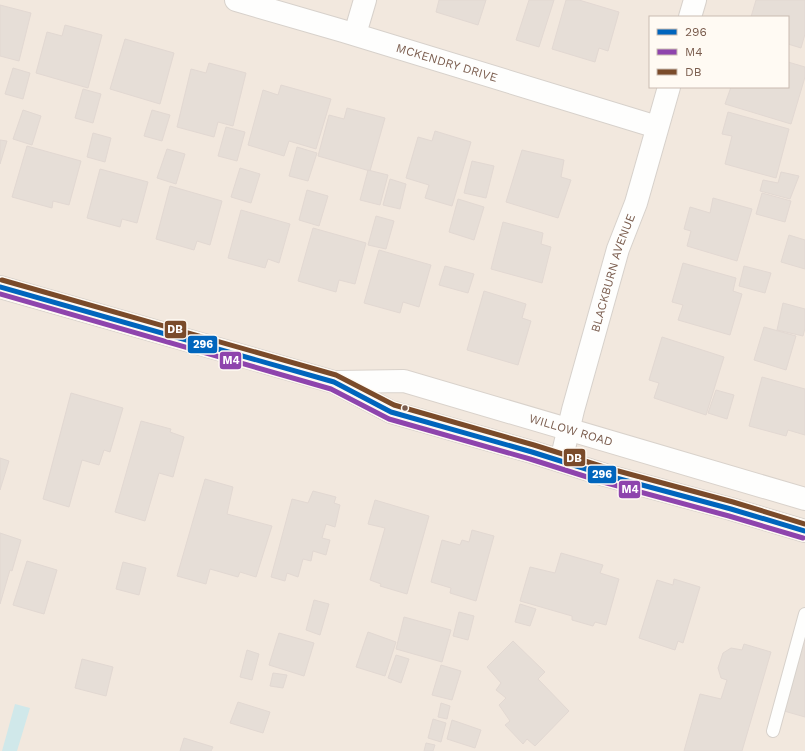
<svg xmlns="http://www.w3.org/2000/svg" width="805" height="751" font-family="'Work Sans',sans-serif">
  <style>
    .residential { fill: #f2e8de; fill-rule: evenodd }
    .water { fill: #d0e8ea }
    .building { fill: #e6ded7; stroke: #e2d8d2 }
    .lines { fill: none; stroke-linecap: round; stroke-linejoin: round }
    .service-casing { stroke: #d7d1cb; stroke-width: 14 }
    .minor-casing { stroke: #d7d1cb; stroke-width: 24 }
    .secondary-casing { stroke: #d9d2cb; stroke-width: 24 }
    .service { stroke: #fefefd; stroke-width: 12 }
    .minor { stroke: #fefefd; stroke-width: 22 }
    .secondary { stroke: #fefefd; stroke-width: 22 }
    .bus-1-casing { stroke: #fffaf3; stroke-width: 8 }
    .bus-2-casing { stroke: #fffaf3; stroke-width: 8 }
    .bus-3-casing { stroke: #fffaf3; stroke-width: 8 }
    .bus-1 { stroke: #0065bd; stroke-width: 5 }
    .bus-2 { stroke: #8e44ad; stroke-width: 5 }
    .bus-3 { stroke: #7a4b2a; stroke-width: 5 }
    .bus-dot { fill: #7a5c4d; stroke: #fffaf3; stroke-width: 1.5 }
    .labels { text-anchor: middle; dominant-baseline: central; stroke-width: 4; stroke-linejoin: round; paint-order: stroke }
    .street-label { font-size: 12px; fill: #7a5c4d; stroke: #fffaf3 }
    .line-badge { stroke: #fffaf3; stroke-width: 1.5 }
    .badge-label { font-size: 11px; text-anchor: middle; font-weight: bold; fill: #fff }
  </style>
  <rect width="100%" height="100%" fill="#f9f5f0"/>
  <!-- residential -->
  <path class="residential" d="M0,0H805V751H0ZM650,17H788V87H650Z"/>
  <!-- water -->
  <path class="water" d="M15,704L30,708L17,751H2Z"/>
  <!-- building -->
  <g class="building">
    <path d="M439,0H486L478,25L436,12Z"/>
    <path d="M529,0H554L539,47L516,40Z"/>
    <path d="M566,0H579L619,12L608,51L599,48L595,62L552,49Z"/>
    <path d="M756,0H805V34L801,48L788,44V17H751Z"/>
    <path d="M0,5L31,13L19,61L0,56Z"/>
    <path d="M65,25L102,35L88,88L36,73L47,32L62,36Z"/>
    <path d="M125,39L174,53L160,104L110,89Z"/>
    <path d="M788,62L805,67V77L791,124L725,104L731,87H788Z"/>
    <path d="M209,63L246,73L233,126L218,122L214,137L177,127L191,69L206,73Z"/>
    <path d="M13,68L30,73L23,99L5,94Z"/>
    <path d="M281,85L331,99L316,149L289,141L284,156L248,145L263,90L278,95Z"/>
    <path d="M83,89L101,94L93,123L75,118Z"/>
    <path d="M347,108L385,118L370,171L318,156L329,115L344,119Z"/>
    <path d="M23,110L41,116L32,145L13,139Z"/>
    <path d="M152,110L170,115L162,141L144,136Z"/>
    <path d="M728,112L789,129L776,178L725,164L732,136L722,134Z"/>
    <path d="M226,127L245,132L237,161L218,156Z"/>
    <path d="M435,131L471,142L452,206L425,198L429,185L406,178L418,137L432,141Z"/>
    <path d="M93,133L111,138L105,162L87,157Z"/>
    <path d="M0,140L7,141L0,164Z"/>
    <path d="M27,146L81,161L69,205L53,201L52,208L12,197Z"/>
    <path d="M297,147L317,153L308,181L289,176Z"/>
    <path d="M167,149L185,154L176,184L157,178Z"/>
    <path d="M522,150L564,160L561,177L571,180L558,218L506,202Z"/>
    <path d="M472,161L494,166L486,198L464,193Z"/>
    <path d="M240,168L260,174L251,203L231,197Z"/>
    <path d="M100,169L148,182L137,223L122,219L120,227L87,218Z"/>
    <path d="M368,170L388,175L380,205L360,200Z"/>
    <path d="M781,172L799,176L790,199L760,191L763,180L778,183Z"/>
    <path d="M390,179L406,184L400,209L383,205Z"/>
    <path d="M170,186L222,201L210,245L197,241L194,250L156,239Z"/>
    <path d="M307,190L328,196L319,226L299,220Z"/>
    <path d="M762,193L791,201L785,222L756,214Z"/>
    <path d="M713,198L752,209L737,261L687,246L691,231L684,229L690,207L710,213Z"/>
    <path d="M458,199L484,207L474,240L449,232Z"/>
    <path d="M241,210L290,224L279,263L268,259L265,268L228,258Z"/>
    <path d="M376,216L394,221L386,249L368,245Z"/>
    <path d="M503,222L543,233L541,244L551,247L542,283L491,269Z"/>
    <path d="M313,228L366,243L355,284L339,280L336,292L298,281Z"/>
    <path d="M789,235L805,240V269L781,262Z"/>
    <path d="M379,250L431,265L419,307L403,302L400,313L364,303Z"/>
    <path d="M683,263L736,278L733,291L742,294L730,335L678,320L683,305L672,302Z"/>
    <path d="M445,266L474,274L468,293L439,285Z"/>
    <path d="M744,266L771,273L765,293L739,286Z"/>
    <path d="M484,291L526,304L522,318L531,321L518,365L467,350Z"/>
    <path d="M783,303L805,309V328L803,336L777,330Z"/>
    <path d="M764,327L796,336L786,370L754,360Z"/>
    <path d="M662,337L724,357L706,415L654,398L659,383L649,380Z"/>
    <path d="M762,377L805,389V435L788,430L786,436L749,426Z"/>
    <path d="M716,390L734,395L727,419L708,413Z"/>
    <path d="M71,393L123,408L110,452L104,450L99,465L82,460L69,507L43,499Z"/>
    <path d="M141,421L171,429L170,432L184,437L173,477L159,473L145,521L115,512Z"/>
    <path d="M0,458L9,461L0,490Z"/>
    <path d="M205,479L233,487L227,514L272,526L256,577L240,572L238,577L210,569L206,584L177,576Z"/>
    <path d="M313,491L336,497L334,503L340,505L335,527L326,524L322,538L330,540L326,555L313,551L311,561L303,559L298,577L287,573L285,581L271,577L292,499L308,503Z"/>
    <path d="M375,500L429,516L407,594L380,586L381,584L370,580L385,528L368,524Z"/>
    <path d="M472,530L494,536L476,601L450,593L451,588L431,582L442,540L460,545L462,540L469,542Z"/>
    <path d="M0,533L21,540L12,571L10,570L0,604Z"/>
    <path d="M561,553L603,565L600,573L619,579L606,625L595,622L593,626L572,620V616L520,601L530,567L555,573Z"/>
    <path d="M27,561L57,570L44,614L13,605Z"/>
    <path d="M123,562L146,568L139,595L116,589Z"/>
    <path d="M674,579L700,587L683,643L678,641L675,650L639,638L657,580L673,585Z"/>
    <path d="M314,600L329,604L320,635L306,630Z"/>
    <path d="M520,604L536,609L530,626L515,622Z"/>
    <path d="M459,612L474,616L468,640L453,636Z"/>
    <path d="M404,617L451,630L442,662L396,649Z"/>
    <path d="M368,632L396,642L385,676L356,667Z"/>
    <path d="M279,633L314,643L304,676L269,665Z"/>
    <path d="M805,634V717L784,711Z"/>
    <path d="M513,641L545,672L538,679L569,711L535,746L527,739L523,744L505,725L510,721L499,705L506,698L496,690L501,683L487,667Z"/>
    <path d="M744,644L771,652L742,751H684L700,694L721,699L727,680L721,678L718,668L723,653L731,648L742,650Z"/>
    <path d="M247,650L259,654L252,680L240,677Z"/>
    <path d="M396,655L409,659L401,683L388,678Z"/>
    <path d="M82,659L113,667L106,696L75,688Z"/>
    <path d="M441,665L461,671L452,700L432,695Z"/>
    <path d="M273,673L287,675L283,688L270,686Z"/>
    <path d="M238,702L270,712L263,733L230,723Z"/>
    <path d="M441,703L450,706L447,719L438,717Z"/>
    <path d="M433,719L446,723L441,742L428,738Z"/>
    <path d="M452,720L481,730L475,748L447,739Z"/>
    <path d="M184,738L213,747L211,751H180Z"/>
    <path d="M426,743L435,745L433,751H424Z"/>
  </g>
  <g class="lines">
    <defs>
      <path id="service" d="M773,731L805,614"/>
      <g id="minor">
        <path id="s1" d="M236,0L343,31L657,127"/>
        <path d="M690,17L695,0"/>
        <path d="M355,34L365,0"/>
        <path id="s2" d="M561,461L573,410L618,249L636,203L669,87"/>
      </g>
      <g id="secondary">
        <path d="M0,287L334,382L391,412L532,452L605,475L731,509L805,531"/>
        <path id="s3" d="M338,382L404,381L805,499"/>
      </g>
    </defs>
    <!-- service casing -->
    <use href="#service" class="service-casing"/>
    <!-- minor casing -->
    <use href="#minor" class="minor-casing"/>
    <!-- secondary casing -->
    <use href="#secondary" class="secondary-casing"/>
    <!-- service -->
    <use href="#service" class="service"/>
    <!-- minor -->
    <use href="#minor" class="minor"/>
    <!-- secondary -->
    <use href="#secondary" class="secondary"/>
    <defs>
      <path id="bus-1" d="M0,287L334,382L391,412L532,452L605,475L731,509L805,531"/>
      <path id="bus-2" d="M0,294L331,389L389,419L530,459L603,482L729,516L803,538"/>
      <path id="bus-3" d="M2,280L336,375L394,405L534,445L607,468L733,502L805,524"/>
    </defs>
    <!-- bus-1 casing -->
    <use href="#bus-1" class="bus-1-casing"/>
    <!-- bus-2 casing -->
    <use href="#bus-2" class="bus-2-casing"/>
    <!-- bus-3 casing -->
    <use href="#bus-3" class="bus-3-casing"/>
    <!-- bus-1 -->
    <use href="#bus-1" class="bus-1"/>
    <!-- bus-2 -->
    <use href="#bus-2" class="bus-2"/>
    <!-- bus-3 -->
    <use href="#bus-3" class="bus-3"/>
  </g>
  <!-- markers -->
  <circle class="bus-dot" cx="405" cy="408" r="3.5"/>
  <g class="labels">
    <!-- street labels -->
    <g class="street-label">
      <text stroke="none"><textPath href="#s1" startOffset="220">MCKENDRY DRIVE</textPath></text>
      <text stroke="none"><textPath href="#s2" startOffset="195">BLACKBURN AVENUE</textPath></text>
      <text stroke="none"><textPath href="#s3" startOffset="240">WILLOW ROAD</textPath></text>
    </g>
  </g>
  <g class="line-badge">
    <rect x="164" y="320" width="23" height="19" rx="4" fill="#7a4b2a"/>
    <rect x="187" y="335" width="31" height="19" rx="4" fill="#0065bd"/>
    <rect x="219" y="351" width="23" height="19" rx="4" fill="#8e44ad"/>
    <rect x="563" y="448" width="23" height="19" rx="4" fill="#7a4b2a"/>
    <rect x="587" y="465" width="30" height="19" rx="4" fill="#0065bd"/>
    <rect x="618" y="480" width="23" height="19" rx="4" fill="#8e44ad"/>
  </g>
  <g class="badge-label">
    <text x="175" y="333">DB</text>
    <text x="203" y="348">296</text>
    <text x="231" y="364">M4</text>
    <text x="574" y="462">DB</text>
    <text x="602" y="478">296</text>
    <text x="630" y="493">M4</text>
  </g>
  <!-- legend -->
  <rect x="649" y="16" width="140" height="72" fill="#fffaf3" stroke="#cabbb1"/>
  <rect x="657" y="29" width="20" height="6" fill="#0065bd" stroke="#cabbb1"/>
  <text x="685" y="36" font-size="12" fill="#7a5c4d">296</text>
  <rect x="657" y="49" width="20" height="6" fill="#8e44ad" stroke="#cabbb1"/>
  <text x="685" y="56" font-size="12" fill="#7a5c4d">M4</text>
  <rect x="657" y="69" width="20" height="6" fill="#7a4b2a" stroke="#cabbb1"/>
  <text x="685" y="76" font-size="12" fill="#7a5c4d">DB</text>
</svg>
